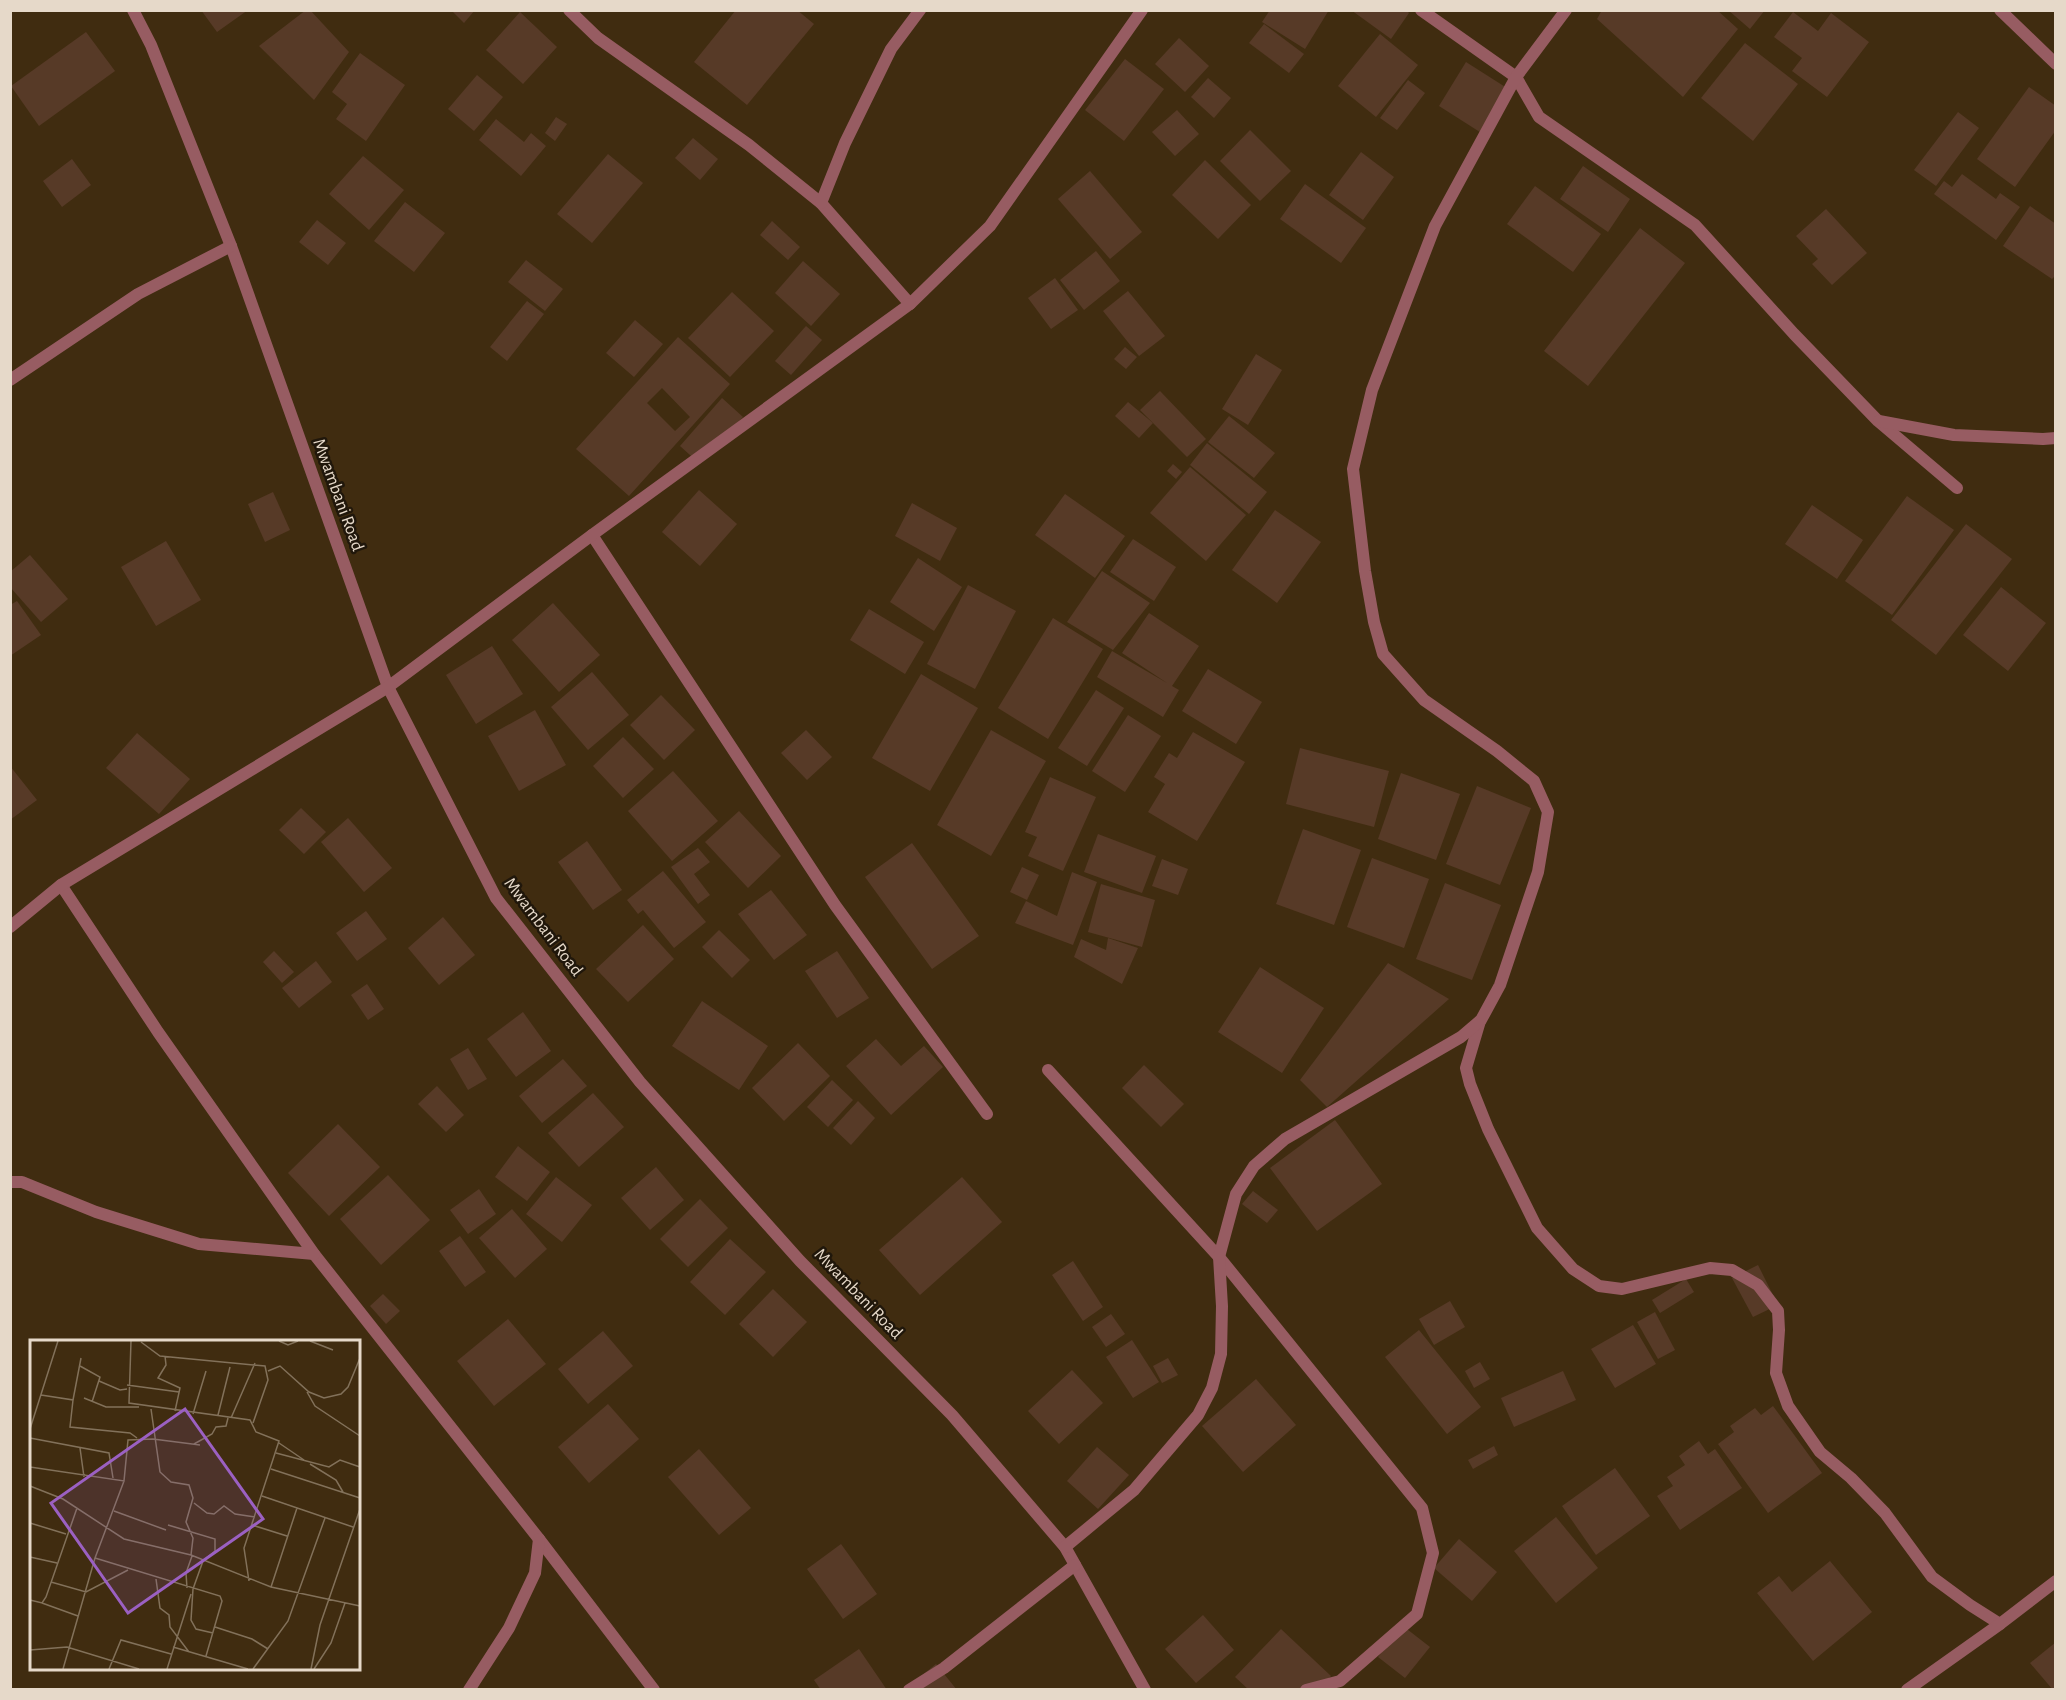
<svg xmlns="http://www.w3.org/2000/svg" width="2066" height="1700" font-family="'Alegreya Sans',sans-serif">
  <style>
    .building { fill: #573a27; fill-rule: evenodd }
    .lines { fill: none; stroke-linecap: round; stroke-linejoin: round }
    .minor { stroke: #975c62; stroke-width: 12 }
    .labels { text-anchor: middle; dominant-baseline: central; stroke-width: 5; stroke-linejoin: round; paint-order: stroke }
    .street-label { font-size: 18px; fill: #e6d9c9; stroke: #20170b }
    .inset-road { fill: none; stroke: #82715a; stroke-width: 1.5 }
    .view { fill: #9b60c2; fill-opacity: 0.15; stroke: #9b60c2; stroke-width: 3 }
    .inset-edge { fill: none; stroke: #e6d9c9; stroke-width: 3 }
  </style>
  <rect width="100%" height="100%" fill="#402c10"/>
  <!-- building -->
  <g class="building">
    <path d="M201,10H248L217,32Z"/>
    <path d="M306,10H310L349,52L314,100L259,46Z"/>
    <path d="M451,10H475L464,23Z"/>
    <path d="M736,10H797L814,24L747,105L694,62Z"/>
    <path d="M1270,10H1329L1305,49L1262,22Z"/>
    <path d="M1351,10H1406L1409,13L1391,39Z"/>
    <path d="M1602,10H1717L1738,29L1683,97L1597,19Z"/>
    <path d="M1728,10H1765L1750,29Z"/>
    <path d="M520,12L557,47L523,84L486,50Z"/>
    <path d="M1793,12L1818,31L1831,13L1869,42L1827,97L1792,71L1802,58L1774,37Z"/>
    <path d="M1264,24L1304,54L1289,73L1249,43Z"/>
    <path d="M86,32L115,71L39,126L11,86Z"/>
    <path d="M1380,34L1418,65L1376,117L1338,86Z"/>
    <path d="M1179,38L1209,66L1185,92L1155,64Z"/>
    <path d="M1745,43L1798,84L1753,141L1701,98Z"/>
    <path d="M360,53L405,85L366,141L336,119L347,104L332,92Z"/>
    <path d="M1125,59L1164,89L1124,141L1085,110Z"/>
    <path d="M1466,62L1510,90L1483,134L1439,106Z"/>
    <path d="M477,75L503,97L474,131L448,109Z"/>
    <path d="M1208,78L1231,98L1214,118L1191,97Z"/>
    <path d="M1408,80L1425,93L1397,130L1380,118Z"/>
    <path d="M2029,87L2056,106V130L2015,187L1977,159Z"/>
    <path d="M1177,110L1199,134L1175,156L1152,132Z"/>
    <path d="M1958,112L1979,128L1936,186L1914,170Z"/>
    <path d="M556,117L567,124L555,141L545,133Z"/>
    <path d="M496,119L524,142L531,133L546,146L521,176L479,140Z"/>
    <path d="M1250,130L1291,171L1260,201L1220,161Z"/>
    <path d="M693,138L718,159L700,180L675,158Z"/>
    <path d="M1361,152L1394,177L1363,220L1329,195Z"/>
    <path d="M608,154L643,183L592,243L557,214Z"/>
    <path d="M363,156L404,190L369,230L329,194Z"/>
    <path d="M72,159L91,185L62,207L43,181Z"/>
    <path d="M1205,160L1251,205L1218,239L1172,195Z"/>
    <path d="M1583,166L1630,199L1608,232L1560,199Z"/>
    <path d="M1090,171L1142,232L1110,259L1058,199Z"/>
    <path d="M1962,174L1996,199L2000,193L2020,207L1996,240L1934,194L1944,181L1952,187Z"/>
    <path d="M1305,184L1366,228L1341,263L1280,219Z"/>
    <path d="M1535,186L1601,234L1573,272L1507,224Z"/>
    <path d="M405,202L445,233L414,272L374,241Z"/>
    <path d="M2030,206L2056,224V275L2052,279L2003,246Z"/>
    <path d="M1826,209L1867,253L1832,285L1812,264L1818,259L1796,236Z"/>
    <path d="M317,220L346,243L328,265L299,242Z"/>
    <path d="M772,221L800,247L788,260L760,235Z"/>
    <path d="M1640,228L1685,263L1588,386L1544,351Z"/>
    <path d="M1096,251L1120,281L1084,310L1060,280Z"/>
    <path d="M526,260L563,289L545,311L508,282Z"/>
    <path d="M803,261L840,294L811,326L775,293Z"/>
    <path d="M1055,278L1078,310L1051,329L1028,298Z"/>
    <path d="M1128,291L1165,336L1139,356L1103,311Z"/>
    <path d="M732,292L774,331L730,377L688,338Z"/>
    <path d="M527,301L544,314L507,361L490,347Z"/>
    <path d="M635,320L663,344L634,377L606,353Z"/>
    <path d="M806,326L822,340L791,375L775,361Z"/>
    <path d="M678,337L730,384L629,496L576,449ZM662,388L690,417L675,431L647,403Z"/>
    <path d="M1125,347L1137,357L1126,369L1114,359Z"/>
    <path d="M1256,354L1282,370L1248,425L1222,409Z"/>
    <path d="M1160,391L1206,439L1187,457L1140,410Z"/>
    <path d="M722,398L743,417L700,464L680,446Z"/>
    <path d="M1128,402L1153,423L1139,438L1115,416Z"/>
    <path d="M1229,416L1275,453L1254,478L1208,442Z"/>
    <path d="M1207,443L1267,492L1249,514L1190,465Z"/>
    <path d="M1173,464L1182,472L1176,479L1167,471Z"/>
    <path d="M1190,467L1246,515L1206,561L1150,513Z"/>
    <path d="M699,490L737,524L700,566L662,532Z"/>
    <path d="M273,492L290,530L265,542L248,504Z"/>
    <path d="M1065,494L1125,536L1095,578L1035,535Z"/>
    <path d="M1907,496L1954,530L1892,615L1845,581Z"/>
    <path d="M912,503L957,528L940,561L895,536Z"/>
    <path d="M1812,505L1863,540L1837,579L1785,544Z"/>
    <path d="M1275,510L1321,542L1277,603L1232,570Z"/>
    <path d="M1966,524L2012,559L1936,655L1891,620Z"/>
    <path d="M1133,539L1176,567L1154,601L1110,572Z"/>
    <path d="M166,541L201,600L156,626L121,567Z"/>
    <path d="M30,555L68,599L41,622L10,587V572Z"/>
    <path d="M918,558L962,587L934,631L890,602Z"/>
    <path d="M1102,571L1150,603L1113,650L1067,622Z"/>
    <path d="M968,585L1016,611L975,689L927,664Z"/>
    <path d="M2001,587L2046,623L2008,671L1963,635Z"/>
    <path d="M17,601L41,635L10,656V605Z"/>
    <path d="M553,603L600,655L559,692L512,640Z"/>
    <path d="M869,609L924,642L905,674L850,640Z"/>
    <path d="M1149,613L1199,646L1172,686L1179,690L1163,717L1097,677L1112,651L1167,683L1122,653Z"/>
    <path d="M1053,618L1103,649L1048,739L998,708Z"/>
    <path d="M492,646L523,694L476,724L446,675Z"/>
    <path d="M1208,669L1262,702L1236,744L1182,711Z"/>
    <path d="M592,672L629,715L588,750L551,707Z"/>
    <path d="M921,674L978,708L930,791L872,758Z"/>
    <path d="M1096,690L1124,708L1087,766L1058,748Z"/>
    <path d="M661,695L695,730L664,760L630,725Z"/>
    <path d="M535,710L566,765L519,791L488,736Z"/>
    <path d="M1128,715L1161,736L1125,792L1092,771Z"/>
    <path d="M806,730L832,757L807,780L781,753Z"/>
    <path d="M991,730L1046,761L991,856L937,825Z"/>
    <path d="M1193,732L1245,762L1197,841L1148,812L1165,784L1154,777L1169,753L1177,758Z"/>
    <path d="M137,733L190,779L159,814L106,768Z"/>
    <path d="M623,737L654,769L623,798L593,766Z"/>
    <path d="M1300,748L1389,771L1374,827L1286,804Z"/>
    <path d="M10,766L37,800L10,820Z"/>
    <path d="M673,771L718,821L672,861L628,811Z"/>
    <path d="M1401,773L1460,794L1436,860L1378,839Z"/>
    <path d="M1050,777L1096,797L1063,871L1028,856L1037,837L1025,832Z"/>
    <path d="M1477,786L1531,808L1500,885L1446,864Z"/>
    <path d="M301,808L326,832L304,854L279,830Z"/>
    <path d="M739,811L781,856L748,888L705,842Z"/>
    <path d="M348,818L392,868L364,892L321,842Z"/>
    <path d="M1303,829L1361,850L1334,925L1276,904Z"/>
    <path d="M1098,834L1156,856L1142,893L1084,872Z"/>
    <path d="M587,841L622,890L593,910L558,862Z"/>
    <path d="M912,843L979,936L932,969L865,877Z"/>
    <path d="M698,848L710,862L694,874L710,895L698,904L671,867Z"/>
    <path d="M1372,858L1429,879L1404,948L1347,927Z"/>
    <path d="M1162,859L1188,869L1178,895L1152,886Z"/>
    <path d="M1022,867L1039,875L1027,900L1010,892Z"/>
    <path d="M663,871L706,922L674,948L643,910L638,914L627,900Z"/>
    <path d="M1072,872L1097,882L1073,945L1015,923L1026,901L1057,916Z"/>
    <path d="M1445,883L1501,905L1472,980L1416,959Z"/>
    <path d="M1101,884L1155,900L1142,947L1088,932Z"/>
    <path d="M771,890L807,935L774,960L738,914Z"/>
    <path d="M366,911L387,939L357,961L336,933Z"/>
    <path d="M443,917L475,955L439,985L408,948Z"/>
    <path d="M643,925L674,959L628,1002L596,969Z"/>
    <path d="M719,930L750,960L732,978L702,947Z"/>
    <path d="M1108,938L1138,948L1122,984L1074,957L1081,939L1106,950Z"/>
    <path d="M274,951L294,972L282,983L263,962Z"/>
    <path d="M837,951L869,998L837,1018L805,971Z"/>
    <path d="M316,961L332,982L299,1008L282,988Z"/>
    <path d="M1388,963L1449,999L1327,1107L1300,1080Z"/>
    <path d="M1260,967L1324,1008L1282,1073L1218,1032Z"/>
    <path d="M367,984L384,1009L368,1020L351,995Z"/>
    <path d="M702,1001L768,1046L739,1090L672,1046Z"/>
    <path d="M523,1012L551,1051L516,1077L487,1039Z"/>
    <path d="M876,1039L901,1066L924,1046L943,1067L891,1115L846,1066Z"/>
    <path d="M798,1043L830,1076L784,1121L752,1088Z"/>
    <path d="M468,1048L487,1079L468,1090L450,1059Z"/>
    <path d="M563,1059L587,1086L542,1123L519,1096Z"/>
    <path d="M1144,1065L1184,1104L1161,1127L1122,1088Z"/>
    <path d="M832,1080L853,1100L828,1127L807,1107Z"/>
    <path d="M437,1086L464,1115L446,1132L418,1104Z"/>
    <path d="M593,1093L624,1127L579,1167L548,1133Z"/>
    <path d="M858,1101L875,1118L851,1145L833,1128Z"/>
    <path d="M1335,1120L1382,1184L1317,1231L1270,1168Z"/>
    <path d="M338,1124L380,1167L329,1216L288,1173Z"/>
    <path d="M518,1146L550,1172L527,1201L495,1177Z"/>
    <path d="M656,1167L684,1200L650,1230L621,1198Z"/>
    <path d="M388,1175L430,1220L381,1265L340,1219Z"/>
    <path d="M556,1177L592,1205L562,1242L526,1214Z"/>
    <path d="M962,1177L1002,1222L920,1295L879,1250Z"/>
    <path d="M479,1189L496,1214L468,1234L450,1210Z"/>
    <path d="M1253,1191L1278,1210L1267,1223L1242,1204Z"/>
    <path d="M700,1199L728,1228L688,1267L660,1239Z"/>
    <path d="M512,1209L547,1249L515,1278L479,1238Z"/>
    <path d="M460,1236L486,1272L465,1287L439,1251Z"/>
    <path d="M730,1239L766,1272L725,1315L690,1282Z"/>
    <path d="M1073,1261L1103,1307L1083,1321L1052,1275Z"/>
    <path d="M1758,1265L1778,1305L1753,1317L1732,1278Z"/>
    <path d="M1686,1279L1694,1292L1660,1313L1652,1300Z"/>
    <path d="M773,1289L807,1322L773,1357L739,1324Z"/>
    <path d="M383,1294L400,1311L386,1324L370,1306Z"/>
    <path d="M1450,1301L1465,1327L1434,1345L1419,1319Z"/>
    <path d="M1655,1312L1675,1350L1658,1359L1637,1322Z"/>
    <path d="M1111,1314L1125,1334L1106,1347L1092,1327Z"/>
    <path d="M508,1319L546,1364L494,1406L457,1361Z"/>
    <path d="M1633,1325L1656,1364L1615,1388L1591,1349Z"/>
    <path d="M1419,1330L1481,1407L1447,1434L1385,1357Z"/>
    <path d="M603,1331L633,1366L588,1404L558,1369Z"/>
    <path d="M1132,1340L1159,1382L1133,1398L1106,1357Z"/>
    <path d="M1168,1358L1178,1375L1162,1383L1153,1366Z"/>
    <path d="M1480,1362L1490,1379L1474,1388L1465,1371Z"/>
    <path d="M1072,1370L1103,1403L1059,1444L1028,1411Z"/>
    <path d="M1563,1371L1576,1400L1514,1427L1501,1398Z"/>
    <path d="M1256,1379L1296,1425L1243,1472L1202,1426Z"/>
    <path d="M608,1404L639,1439L589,1483L558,1447Z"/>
    <path d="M1773,1406L1822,1473L1768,1513L1718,1444L1734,1432L1730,1426L1755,1408L1761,1415Z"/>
    <path d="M1699,1441L1708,1454L1715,1449L1742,1488L1680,1530L1657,1496L1673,1486L1667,1477L1685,1465L1679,1456Z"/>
    <path d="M1494,1446L1498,1455L1473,1469L1468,1460Z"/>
    <path d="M1097,1447L1129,1475L1098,1509L1067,1481Z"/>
    <path d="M699,1449L751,1508L719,1535L668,1477Z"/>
    <path d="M1615,1468L1650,1516L1596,1555L1562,1506Z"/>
    <path d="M1556,1517L1598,1568L1556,1603L1514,1551Z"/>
    <path d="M1459,1539L1497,1572L1472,1601L1434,1568Z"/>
    <path d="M841,1544L877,1594L843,1619L807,1569Z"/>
    <path d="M1830,1561L1872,1612L1813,1661L1757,1593L1779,1576L1792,1592Z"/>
    <path d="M1203,1615L1234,1650L1196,1683L1165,1649Z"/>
    <path d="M1403,1626L1430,1647L1405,1678L1378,1657Z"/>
    <path d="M1281,1629L1331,1676L1318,1690H1249L1235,1677Z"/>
    <path d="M2056,1642V1690H2053L2030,1663Z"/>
    <path d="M859,1649L887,1690H821L814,1680Z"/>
    <path d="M936,1664L957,1690H904Z"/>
  </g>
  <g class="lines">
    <!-- minor -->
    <g class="minor">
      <path d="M133,10L151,45L231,246L388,687L496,898L640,1082L800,1261L952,1415L1065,1547L1145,1690"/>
      <path d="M569,10L598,38L749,145L821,203L910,304L990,226L1142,10"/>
      <path d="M1421,10L1516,77L1539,117L1695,225L1794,334L1878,421L1957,488"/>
      <path d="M2000,10L2056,64"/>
      <path d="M821,203L845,143L891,49L920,10"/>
      <path d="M10,380L138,294L231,246"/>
      <path d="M1879,421L1954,435L2043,439L2056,438"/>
      <path d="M592,535L835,905L987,1114"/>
      <path d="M61,885L158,1032L314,1254L539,1539L654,1690"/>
      <path d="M10,927L61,885L388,687L592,535L910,304"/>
      <path d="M1480,1021L1466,1068L1470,1084L1488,1129L1537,1228L1573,1269L1599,1286L1622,1289L1710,1268L1732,1270L1758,1285L1778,1311L1779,1330L1776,1373L1788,1406L1820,1452L1851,1478L1885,1513L1932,1577L1970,1605L2000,1624"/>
      <path d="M1048,1070L1219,1257L1422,1508L1433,1553L1417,1614L1340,1681L1306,1690"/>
      <path d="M10,1182H22L96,1212L199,1244L314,1254"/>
      <path d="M1065,1547L1134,1490L1198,1415L1212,1388L1221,1354L1222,1306L1219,1257L1236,1194L1254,1166L1285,1139L1461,1037L1481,1020L1500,985L1538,872L1548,812L1534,781L1497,751L1424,700L1383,654L1374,622L1365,571L1353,469L1372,390L1435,226L1516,77L1566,10"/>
      <path d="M469,1690L509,1628L535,1573L539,1539"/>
      <path d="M909,1690L944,1668L1075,1565"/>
      <path d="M1907,1690L2000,1624L2056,1581"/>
    </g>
  </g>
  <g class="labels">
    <!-- street labels -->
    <g class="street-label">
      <text transform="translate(338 495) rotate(70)">Mwambani Road</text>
      <text transform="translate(543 927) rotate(53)">Mwambani Road</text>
      <text transform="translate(858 1294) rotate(46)">Mwambani Road</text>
    </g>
  </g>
  <!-- overview -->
  <g transform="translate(30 1340)">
    <rect width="330" height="330" fill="#402c10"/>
    <path class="inset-road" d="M101,1L99,63L220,80L226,92L249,101L214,208L219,241M249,1L258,5L268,1M280,1L303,10M111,2L130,16L235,26L238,40L223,83M135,16L136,25L128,38L150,48L145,71M50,26L70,37L62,62M238,31L250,26L279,52L294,58L311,54L318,47L330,18M69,41L90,50L97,49M97,45L149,52M277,52L285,66L330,96M11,55L43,60L40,87L100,93L107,98M54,58L76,67H109M43,60L51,18M121,69L130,132L141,142L159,145L163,158L156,182L163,198L161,215M163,74L176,31M188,75L200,27M201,78L225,23M0,89L28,1M0,98L79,113L83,138M249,103L274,120M164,104L182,94L186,87L196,86L198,78M50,108L54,137M246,113L299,127L310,120L330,127M280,124L306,140L313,152M0,127L94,141L98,100L123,99L170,105M241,129L330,158M0,146L33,159L94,199L161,215L241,247L330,266M232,156L323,187M164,163L177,173L184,174L194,166L205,174L225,177M84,171L136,190M0,183L36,194M138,185L185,199V211L173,221L163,249L161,280L166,289L183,293M222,185L257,196M0,217L27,223M65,218L190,256L192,261L176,316M126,239L130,268L139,275L140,287L159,312M21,242L56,252L98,230M241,247L267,168M157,248L156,233L162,216M0,260L12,263L16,257L47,168M12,263L48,276M185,287L222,299L238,309M143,307L218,329M0,310L37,307L109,329M33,329L65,218L94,141M79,329L91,300L141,314M137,329L161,254M223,329L258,281L295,178M281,329L290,285L330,169M284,329L301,303L315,263"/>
    <path class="view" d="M155,69L233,179L98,273L21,163Z"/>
    <rect width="330" height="330" class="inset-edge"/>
  </g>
  <!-- border -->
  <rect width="2066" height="1700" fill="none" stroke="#e6d9c9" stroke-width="24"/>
</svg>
